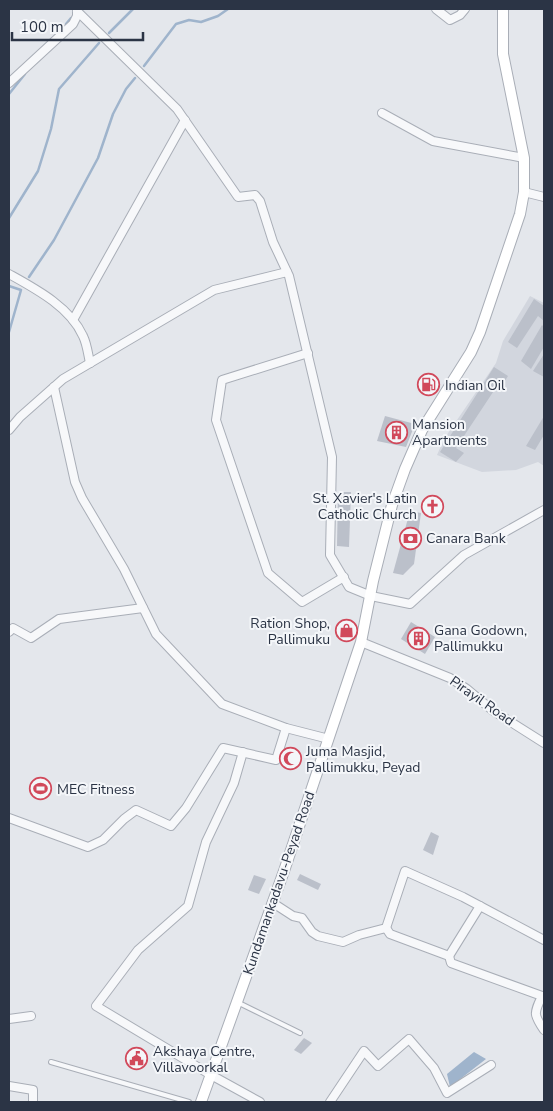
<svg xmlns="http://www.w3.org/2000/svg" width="553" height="1111" font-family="'Nunito Sans',sans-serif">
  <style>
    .built { fill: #d2d6de }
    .water { fill: #9fb4cc }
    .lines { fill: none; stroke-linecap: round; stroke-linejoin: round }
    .stream { stroke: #9fb4cc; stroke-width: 2.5 }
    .building { fill: #bbc0ca }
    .service-casing { stroke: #a9aeb7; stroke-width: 6 }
    .minor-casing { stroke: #a9aeb7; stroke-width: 10 }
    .secondary-casing { stroke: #a9aeb7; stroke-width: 12 }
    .service { stroke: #f7f8fa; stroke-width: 4 }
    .minor { stroke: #f7f8fa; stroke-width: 8 }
    .secondary { stroke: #fff; stroke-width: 10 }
    .labels { text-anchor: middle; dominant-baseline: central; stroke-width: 4; stroke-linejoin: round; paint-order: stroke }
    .poi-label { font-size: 14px; fill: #2b3445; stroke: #f4f6f9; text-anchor: start }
    .street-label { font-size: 14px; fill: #2b3445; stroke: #f4f6f9 }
  </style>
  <rect width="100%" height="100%" fill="#e4e7ec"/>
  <!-- built -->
  <path class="built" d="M530,296L544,303V466L538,462L516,470L482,472L437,455L444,439L496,363L503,341Z"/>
  <!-- water -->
  <path class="water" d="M474,1052L486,1059L450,1087L447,1074Z"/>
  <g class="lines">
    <!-- stream -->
    <g class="stream">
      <path d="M66,24L71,18"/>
      <path d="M109,33L133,9"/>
      <path d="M144,66L176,24L189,20L201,22L218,16L228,9"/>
      <path d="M9,94L25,74"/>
      <path d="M9,218L38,171L51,129L59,89L99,43"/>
      <path d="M29,277L54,240L98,158L113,114L126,89L135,78"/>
      <path d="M9,286L21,290L9,332"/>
    </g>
  </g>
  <!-- building -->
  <g class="building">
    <path d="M534,299L544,306V321L538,316L517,348L508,342Z"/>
    <path d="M542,325L544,327V347L531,369L521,361Z"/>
    <path d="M544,354V377L533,371Z"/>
    <path d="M494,367L508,376L503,384L499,383L456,448L464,453L456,462L440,452Z"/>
    <path d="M385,416L415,424L406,447L377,441Z"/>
    <path d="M544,416V435L535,450L526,446Z"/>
    <path d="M338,492H351L349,547L337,546Z"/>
    <path d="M410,511L421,513L414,564L403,575L393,573Z"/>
    <path d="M344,622L355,625L352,639L336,637Z"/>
    <path d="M411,622L435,637L425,654L401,639Z"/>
    <path d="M431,832L439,836L433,855L423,850Z"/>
    <path d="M300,874L321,884L318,890L297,880Z"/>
    <path d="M254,875L266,879L259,894L248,890Z"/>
    <path d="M304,1038L312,1043L301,1054L294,1050Z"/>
    <path d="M144,1053L145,1067L132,1068V1063H130L129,1055Z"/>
  </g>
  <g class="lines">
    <defs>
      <g id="service">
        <path d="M239,1003L300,1033"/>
        <path d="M51,1062L189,1102"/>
      </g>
      <g id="minor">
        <path d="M436,9L450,20L460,15L465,9"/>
        <path d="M77,11L177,109L238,197L255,195L260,201L273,242L289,276L332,457L330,555L349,587L371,596L410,604L464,555L544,510"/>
        <path d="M9,83L73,24L77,16V9"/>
        <path d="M382,113L433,141L524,158"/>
        <path d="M524,192L544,197"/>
        <path d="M9,274C36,289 70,307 83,336C87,344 88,354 90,363"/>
        <path d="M73,320L185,120"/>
        <path d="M308,353L222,380L216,420L268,573L302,602L344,577"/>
        <path d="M54,387L75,482L82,498L124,569L156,634L222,704L286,728L329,739"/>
        <path d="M9,430L20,417L63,379L214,290L287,272"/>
        <path d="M9,632L13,628L31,638L59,619L143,608"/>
        <path d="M361,642L450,678L467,689L492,710L544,743"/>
        <path d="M243,752L234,783L206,842L188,906L138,950L96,1006L211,1075L260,1102"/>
        <path d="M9,818L88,847L103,840L124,819L136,810L171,826L186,808L223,748L276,760L286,728"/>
        <path d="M273,903L293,916L302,918L312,932L318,936L343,942L359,935L386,928L405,871L463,897L544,940"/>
        <path d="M386,928L390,934L449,956L451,963L542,996C534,1013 533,1014 544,1030"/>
        <path d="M449,956L480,906"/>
        <path d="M9,1019L31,1016"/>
        <path d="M9,1086L33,1090V1102"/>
        <path d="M330,1102L364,1051L378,1066L409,1039L434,1068L447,1093L491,1065"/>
      </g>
      <path id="secondary" d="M201,1102L284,871L361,642L373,581L392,505L405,469L422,430L471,352L480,332L520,214L524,192V158L503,54V9"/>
    </defs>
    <!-- service casing -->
    <use href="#service" class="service-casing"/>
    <!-- minor casing -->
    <use href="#minor" class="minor-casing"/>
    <!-- secondary casing -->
    <use href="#secondary" class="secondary-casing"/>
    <!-- service -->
    <use href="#service" class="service"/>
    <!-- minor -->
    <use href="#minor" class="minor"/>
    <!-- secondary -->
    <use href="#secondary" class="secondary"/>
  </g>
  <!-- icons -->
  <defs>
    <symbol id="fuel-ring" viewBox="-11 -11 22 22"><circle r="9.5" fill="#f4f6f9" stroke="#d1495b" stroke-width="1.5"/><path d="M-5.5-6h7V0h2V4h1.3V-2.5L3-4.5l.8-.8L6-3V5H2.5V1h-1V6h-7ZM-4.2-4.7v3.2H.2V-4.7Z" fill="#d1495b"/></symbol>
    <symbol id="building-ring" viewBox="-11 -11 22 22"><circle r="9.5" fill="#f4f6f9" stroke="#d1495b" stroke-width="1.5"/><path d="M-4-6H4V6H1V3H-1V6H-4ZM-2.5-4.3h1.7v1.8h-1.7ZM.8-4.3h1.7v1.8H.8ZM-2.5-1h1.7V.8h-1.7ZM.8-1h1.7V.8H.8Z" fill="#d1495b"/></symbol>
    <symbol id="church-ring" viewBox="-11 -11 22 22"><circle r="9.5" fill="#f4f6f9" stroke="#d1495b" stroke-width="1.5"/><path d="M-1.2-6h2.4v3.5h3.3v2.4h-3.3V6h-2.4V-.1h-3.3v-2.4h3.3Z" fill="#d1495b"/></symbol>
    <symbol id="bank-ring" viewBox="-11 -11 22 22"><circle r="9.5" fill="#f4f6f9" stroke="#d1495b" stroke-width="1.5"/><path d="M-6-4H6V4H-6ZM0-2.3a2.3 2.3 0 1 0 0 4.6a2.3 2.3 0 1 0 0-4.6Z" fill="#d1495b"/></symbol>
    <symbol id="shop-ring" viewBox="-11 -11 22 22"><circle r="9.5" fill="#f4f6f9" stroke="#d1495b" stroke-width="1.5"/><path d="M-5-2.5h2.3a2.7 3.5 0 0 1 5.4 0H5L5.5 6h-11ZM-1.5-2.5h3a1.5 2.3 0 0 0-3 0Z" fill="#d1495b"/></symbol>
    <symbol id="mosque-ring" viewBox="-11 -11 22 22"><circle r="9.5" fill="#f4f6f9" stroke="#d1495b" stroke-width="1.5"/><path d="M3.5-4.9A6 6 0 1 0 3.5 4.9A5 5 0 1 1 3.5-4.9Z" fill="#d1495b"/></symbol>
    <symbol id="stadium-ring" viewBox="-11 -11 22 22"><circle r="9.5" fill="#f4f6f9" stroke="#d1495b" stroke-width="1.5"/><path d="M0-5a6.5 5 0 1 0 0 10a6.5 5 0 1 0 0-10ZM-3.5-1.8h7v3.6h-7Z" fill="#d1495b"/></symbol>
    <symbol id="civic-ring" viewBox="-11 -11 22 22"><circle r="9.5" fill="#f4f6f9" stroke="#d1495b" stroke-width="1.5"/><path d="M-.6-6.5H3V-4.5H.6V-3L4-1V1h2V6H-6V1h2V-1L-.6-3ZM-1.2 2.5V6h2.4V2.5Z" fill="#d1495b"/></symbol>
  </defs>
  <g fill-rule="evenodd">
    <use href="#fuel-ring" x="416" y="372" width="25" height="25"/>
    <use href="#building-ring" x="384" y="420" width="25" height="25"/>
    <use href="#church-ring" x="420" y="494" width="25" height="25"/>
    <use href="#bank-ring" x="398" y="526" width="25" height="25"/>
    <use href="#shop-ring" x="334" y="618" width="25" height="25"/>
    <use href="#building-ring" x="406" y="626" width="25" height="25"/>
    <use href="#mosque-ring" x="278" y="746" width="25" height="25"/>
    <use href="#stadium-ring" x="28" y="776" width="25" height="25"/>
    <use href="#civic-ring" x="124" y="1046" width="25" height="25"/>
  </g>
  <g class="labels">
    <!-- poi labels -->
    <g class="poi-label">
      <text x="445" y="385">Indian Oil</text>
      <text x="412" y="424">Mansion<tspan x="412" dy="16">Apartments</tspan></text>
      <text x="417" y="498" text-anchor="end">St. Xavier's Latin<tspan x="417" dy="16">Catholic Church</tspan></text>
      <text x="426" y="538">Canara Bank</text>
      <text x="330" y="623" text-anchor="end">Ration Shop,<tspan x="330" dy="16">Pallimuku</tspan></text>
      <text x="434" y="630">Gana Godown,<tspan x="434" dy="16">Pallimukku</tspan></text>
      <text x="306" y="751">Juma Masjid,<tspan x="306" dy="16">Pallimukku, Peyad</tspan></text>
      <text x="57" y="789">MEC Fitness</text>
      <text x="153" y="1051">Akshaya Centre,<tspan x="153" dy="16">Villavoorkal</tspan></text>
    </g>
    <!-- street labels -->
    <g class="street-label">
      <text transform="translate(482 701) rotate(35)">Pirayil Road</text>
      <text transform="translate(279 883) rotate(-71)">Kundamankadavu-Peyad Road</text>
    </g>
  </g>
  <!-- border -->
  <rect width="553" height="1111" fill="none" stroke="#2b3445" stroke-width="20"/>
  <!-- scale -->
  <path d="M12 32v8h131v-8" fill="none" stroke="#2b3445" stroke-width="2.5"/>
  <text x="20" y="32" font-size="15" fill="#2b3445" stroke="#f4f6f9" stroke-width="4" paint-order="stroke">100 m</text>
</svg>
